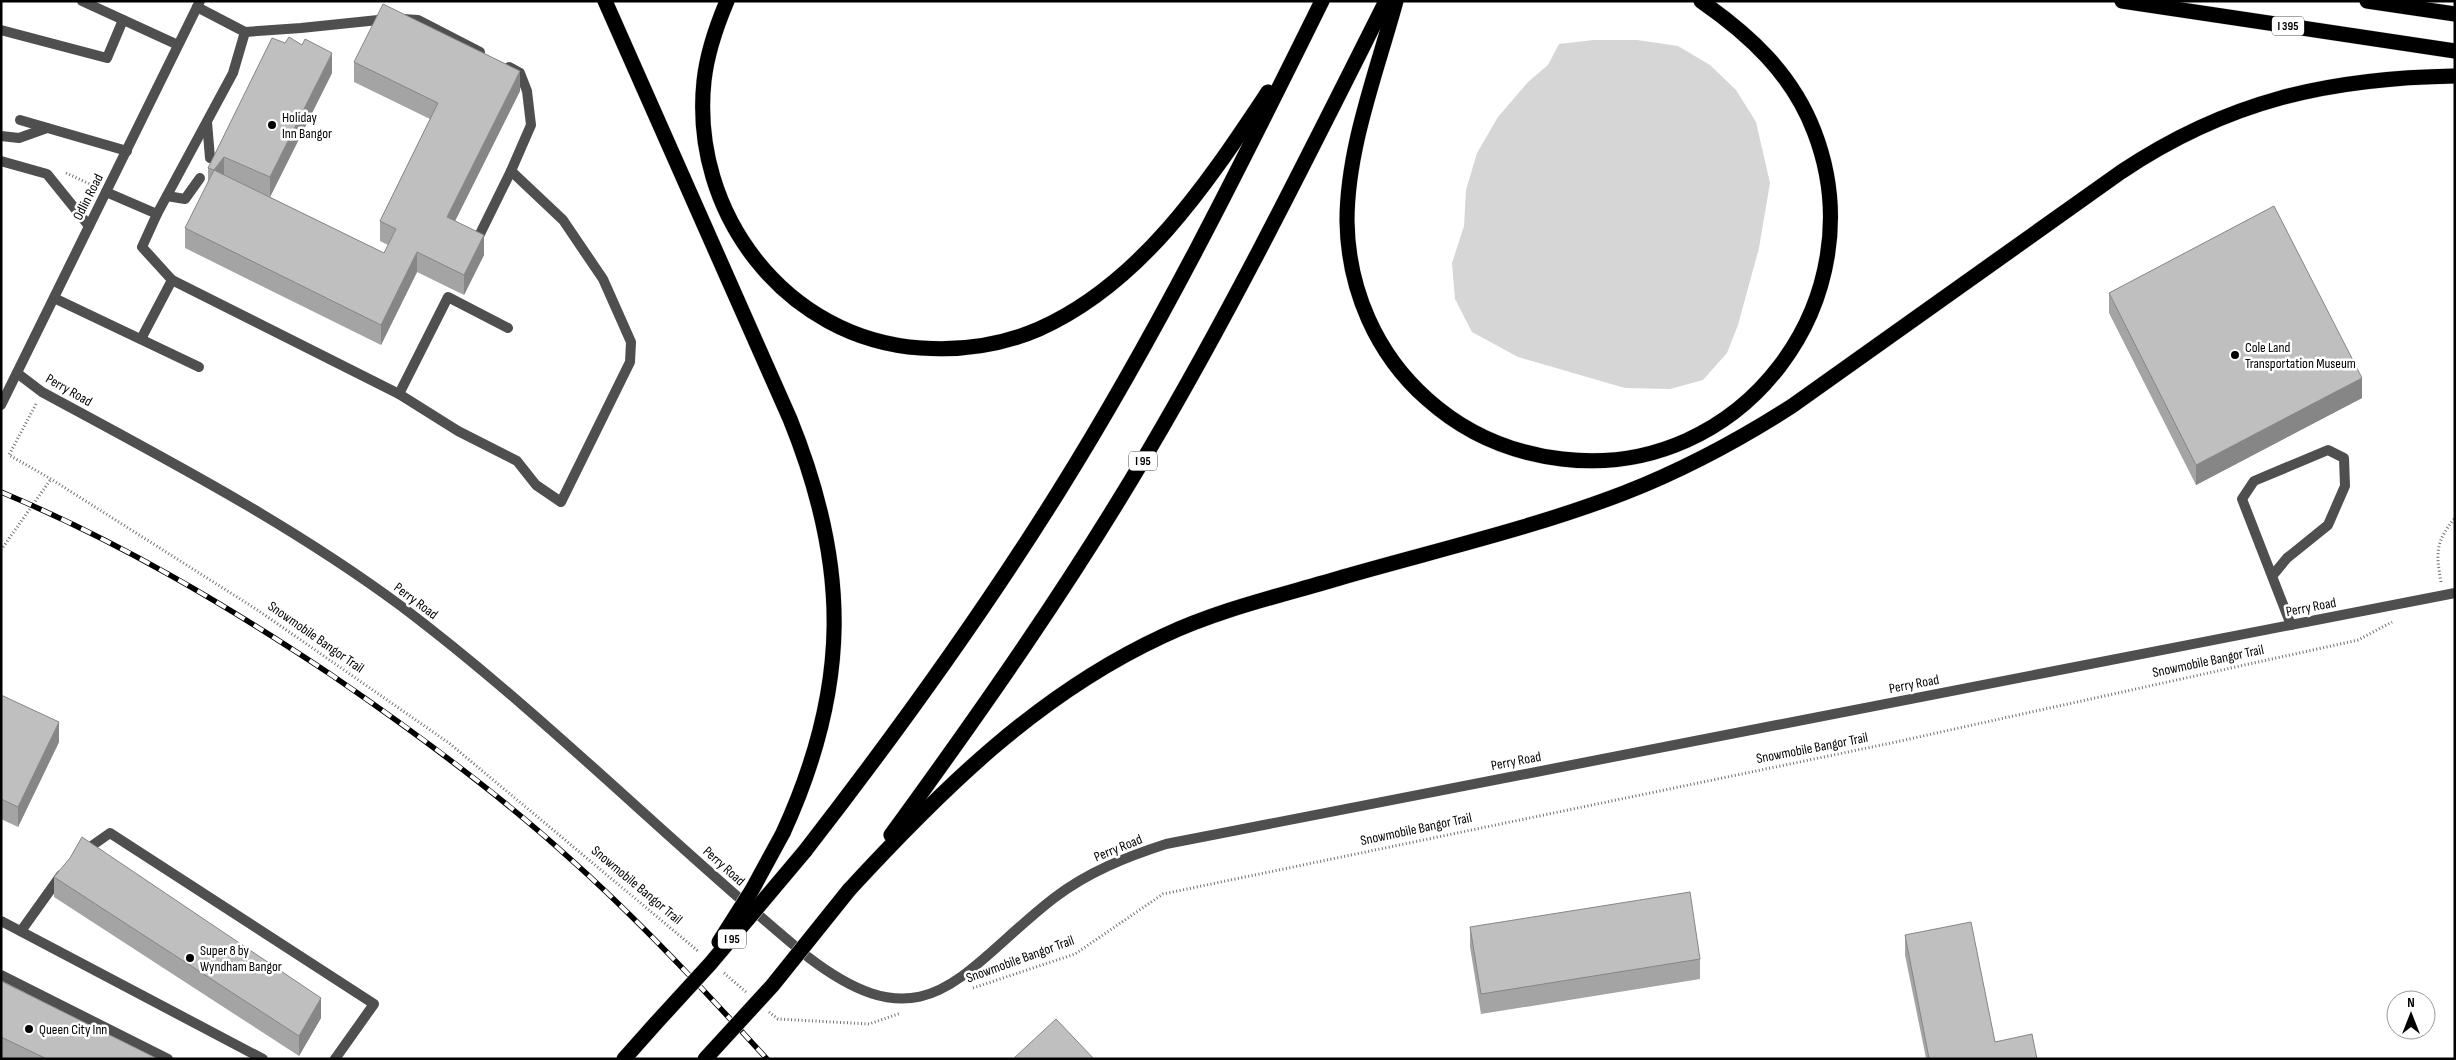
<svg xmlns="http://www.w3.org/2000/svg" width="2456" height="1060" font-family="'Sofia Sans Condensed',sans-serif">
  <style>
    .green { fill: #d6d6d6 }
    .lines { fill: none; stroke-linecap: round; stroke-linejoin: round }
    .motorway-casing { stroke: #dbdbdb; stroke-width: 16 }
    .path { stroke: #717171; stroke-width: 3; stroke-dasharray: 1 2.5; stroke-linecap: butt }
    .service { stroke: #4f4f4f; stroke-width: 10 }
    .tertiary { stroke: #4f4f4f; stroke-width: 10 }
    .motorway { stroke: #000; stroke-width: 15 }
    .rail-casing { stroke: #000; stroke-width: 5.5 }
    .rail { stroke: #fff; stroke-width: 4; stroke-dasharray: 11; stroke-linecap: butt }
    .motorway-bridge-casing { stroke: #dbdbdb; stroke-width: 16; stroke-linecap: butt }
    .motorway-bridge { stroke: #000; stroke-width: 15 }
    .wall { fill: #a4a4a4 }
    .shaded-wall { fill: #868686 }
    .building { fill: #bfbfbf; stroke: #868686 }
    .poi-dot { fill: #000; stroke: #fff; stroke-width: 2 }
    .labels { text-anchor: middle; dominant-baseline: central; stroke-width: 5; stroke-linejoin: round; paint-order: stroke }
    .shield { fill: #fff; stroke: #4c4c4c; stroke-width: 1 }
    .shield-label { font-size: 12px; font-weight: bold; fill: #000 }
    .poi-label { font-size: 14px; fill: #000; stroke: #fff; text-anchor: start }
    .street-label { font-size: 14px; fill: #000; stroke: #fff }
  </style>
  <rect width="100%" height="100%" fill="#fff"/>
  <!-- green -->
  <path class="green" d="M1593,40H1637L1678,46L1710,65L1736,90L1756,122L1770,183L1759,248L1738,325L1727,353L1703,380L1670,389L1625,388L1518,357L1472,332L1455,299L1452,263L1464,226L1466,190L1477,153L1498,117L1528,82L1548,65L1559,44Z"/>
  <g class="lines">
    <defs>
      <g id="motorway">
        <path d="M605,1L790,419C850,567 850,687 783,833"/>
        <path d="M727,1C716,27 707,53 704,81C690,213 786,339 921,348C961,351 1002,345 1039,329C1142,283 1208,182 1268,92"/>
        <path d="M1396,1C1377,71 1347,148 1347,221C1348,289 1376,354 1427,399C1466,434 1511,453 1562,459C1742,481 1879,298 1814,131C1792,74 1750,35 1701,1"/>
        <path d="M2122,1L2455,51"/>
        <path d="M2367,1L2455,14"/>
        <path d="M891,835C982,710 1071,583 1149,450C1235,304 1310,152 1386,1"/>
        <path d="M805,851C895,735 981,616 1059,491C1157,334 1240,167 1322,1"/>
        <path d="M849,890C942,789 1038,694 1163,636C1220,609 1283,595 1343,577C1437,550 1533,528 1624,493C1683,470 1739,440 1792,406L2121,172C2227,101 2328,78 2455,76"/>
        <path d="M624,1059L656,1023"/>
      </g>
    </defs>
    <!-- motorway casing -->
    <use href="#motorway" class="motorway-casing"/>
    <!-- path -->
    <g class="path">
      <path d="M66,173L94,186"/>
      <path d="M36,404L9,455L51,479L259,611L449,743L698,951"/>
      <path d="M1,550L51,479"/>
      <path d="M2441,582C2436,554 2435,542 2455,518"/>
      <path d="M724,973L746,992"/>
      <path d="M973,988L1075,954L1163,894L1891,743L2358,640L2392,622"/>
      <path d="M769,1012L778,1019L869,1024L901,1013"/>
    </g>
    <!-- service -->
    <g class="service">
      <path d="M82,1L178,45"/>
      <path d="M197,7L245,32L301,28L388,19"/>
      <path d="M403,19L418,20L480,52"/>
      <path d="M1,30L107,58L123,20"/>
      <path d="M20,120L127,151"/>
      <path d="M207,122L210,158"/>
      <path d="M1,136L19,138L47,128"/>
      <path d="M1,161L47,174L89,226"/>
      <path d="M106,192L157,214"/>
      <path d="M167,196L185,199L200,178"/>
      <path d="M477,240L511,171"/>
      <path d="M172,280L142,247L157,214L233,73L245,32"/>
      <path d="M54,298L199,367"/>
      <path d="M141,339L172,280L399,394L458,431L517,461L536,485L561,502L630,362L631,342L603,279L563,220L511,171L531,125L527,91L520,73L509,67"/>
      <path d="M399,394L448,297L508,328"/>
      <path d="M2273,575L2287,558L2328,525L2345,486L2344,458L2328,450L2254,481L2242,499L2291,625"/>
      <path d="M83,852L110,833L374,1004L335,1059"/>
      <path d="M1,921L263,1059"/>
      <path d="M21,931L61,875"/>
      <path d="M1,975L168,1059"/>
    </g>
    <!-- tertiary -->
    <g class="tertiary">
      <path d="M17,373L42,392C164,458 289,523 401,606C544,714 670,843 808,957C928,1049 961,970 1054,898C1088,872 1126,857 1166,844L2455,593"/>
      <path d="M1,405L200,1"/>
    </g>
    <!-- motorway -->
    <use href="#motorway" class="motorway"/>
    <defs>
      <path id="rail" d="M1,492C118,541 225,604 330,674C412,730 493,789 567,856C638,919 703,989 767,1059"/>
    </defs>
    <!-- rail casing -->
    <use href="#rail" class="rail-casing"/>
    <!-- rail -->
    <use href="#rail" class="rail"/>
    <defs>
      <g id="motorway-bridge">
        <path d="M719,942L752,890L783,833"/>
        <path d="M656,1023L710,964L805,851"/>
        <path d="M705,1059L772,986L849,890"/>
      </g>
    </defs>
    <!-- motorway-bridge casing -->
    <use href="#motorway-bridge" class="motorway-bridge-casing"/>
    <!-- motorway-bridge -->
    <use href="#motorway-bridge" class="motorway-bridge"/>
  </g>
  <!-- wall -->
  <g class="wall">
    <path d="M354,62L520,91L455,221L484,255L464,295L417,272L381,345L185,248V228L208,183V168L332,73L270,197L384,253L388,245L380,241V221L430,119L354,82Z"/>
    <path d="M2109,293L2362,398L2196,485L2109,313Z"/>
    <path d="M1,695L59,742L18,827L1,819Z"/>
    <path d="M54,877L321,1018L299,1056L54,897Z"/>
    <path d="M1470,927L1700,959V979L1481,1014L1470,947Z"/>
    <path d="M1905,935L1995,1042L1926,1058L1905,955Z"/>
    <path d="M1,981L158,1059H5L1,1057Z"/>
  </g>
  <!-- shaded-wall -->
  <g class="shaded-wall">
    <path d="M332,53V73L270,197V177Z"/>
    <path d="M520,71V91L447,237V217Z"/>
    <path d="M224,157V177L214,170Z"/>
    <path d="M484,235V255L464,295V275Z"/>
    <path d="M417,252V272L381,345V325Z"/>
    <path d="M2362,378V398L2196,485V465Z"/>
    <path d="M59,722V742L18,827V807Z"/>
    <path d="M321,998V1018L299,1056V1036Z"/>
  </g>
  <!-- building -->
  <g class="building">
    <path d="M383,4L520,71L447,217L484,235L464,275L417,252L381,325L185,228L214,170L384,253L396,229L380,221L438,103L354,62Z"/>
    <path d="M289,37L302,45L305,39L332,53L270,177L224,157L214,170L208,168L272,38L285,43Z"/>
    <path d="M2274,206L2362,378L2196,465L2109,293Z"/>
    <path d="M1,695L59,722L18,807L1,799Z"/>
    <path d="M82,837L321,998L299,1036L54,877L70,858Z"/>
    <path d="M1690,892L1700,959L1481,994L1470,927Z"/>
    <path d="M1971,922L1995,1042L2032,1034L2037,1059H1924L1929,1058L1905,935Z"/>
    <path d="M1,981L158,1059H47L1,1037Z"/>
    <path d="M1056,1019L1094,1059H1013Z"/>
  </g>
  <!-- markers -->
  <g class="poi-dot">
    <circle cx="272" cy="125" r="5"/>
    <circle cx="2235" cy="355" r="5"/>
    <circle cx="190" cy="958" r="5"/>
    <circle cx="29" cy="1029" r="5"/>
  </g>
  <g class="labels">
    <!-- shield labels -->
    <g class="shield">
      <rect x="2272" y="16.5" width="32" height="19" rx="4"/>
      <rect x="1129" y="451.5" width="28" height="19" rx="4"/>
      <rect x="718" y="929.5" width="28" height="19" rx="4"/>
    </g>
    <g class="shield-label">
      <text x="2288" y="26">I 395</text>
      <text x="1143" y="461">I 95</text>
      <text x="732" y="939">I 95</text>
    </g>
    <!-- poi labels -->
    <g class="poi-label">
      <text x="282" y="117">Holiday<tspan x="282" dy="16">Inn Bangor</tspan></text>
      <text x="2245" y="347">Cole Land<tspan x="2245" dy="16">Transportation Museum</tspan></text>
      <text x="200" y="950">Super 8 by<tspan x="200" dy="16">Wyndham Bangor</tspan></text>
      <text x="39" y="1029">Queen City Inn</text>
    </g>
    <!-- street labels -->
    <g class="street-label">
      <text transform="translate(88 197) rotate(-63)">Odlin Road</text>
      <text transform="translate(69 390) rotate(30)">Perry Road</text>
      <text transform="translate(416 601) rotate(37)">Perry Road</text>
      <text transform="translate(2311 607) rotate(-11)">Perry Road</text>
      <text transform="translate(316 637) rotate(35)">Snowmobile Bangor Trail</text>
      <text transform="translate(2208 661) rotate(-12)">Snowmobile Bangor Trail</text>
      <text transform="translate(1914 684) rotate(-11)">Perry Road</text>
      <text transform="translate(1812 748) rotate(-11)">Snowmobile Bangor Trail</text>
      <text transform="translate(1516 761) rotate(-11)">Perry Road</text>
      <text transform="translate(1416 829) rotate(-12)">Snowmobile Bangor Trail</text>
      <text transform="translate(1118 848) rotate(-22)">Perry Road</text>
      <text transform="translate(724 866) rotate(42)">Perry Road</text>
      <text transform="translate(637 885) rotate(40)">Snowmobile Bangor Trail</text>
      <text transform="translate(1020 959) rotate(-20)">Snowmobile Bangor Trail</text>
    </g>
  </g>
  <!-- border -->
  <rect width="2456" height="1060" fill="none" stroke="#000000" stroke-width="5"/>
  <!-- north arrow -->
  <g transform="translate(2411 1015)"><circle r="24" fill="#ffffff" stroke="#999999"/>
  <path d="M0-4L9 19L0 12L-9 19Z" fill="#000000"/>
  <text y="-8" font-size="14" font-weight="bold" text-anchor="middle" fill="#000000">N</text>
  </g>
</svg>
